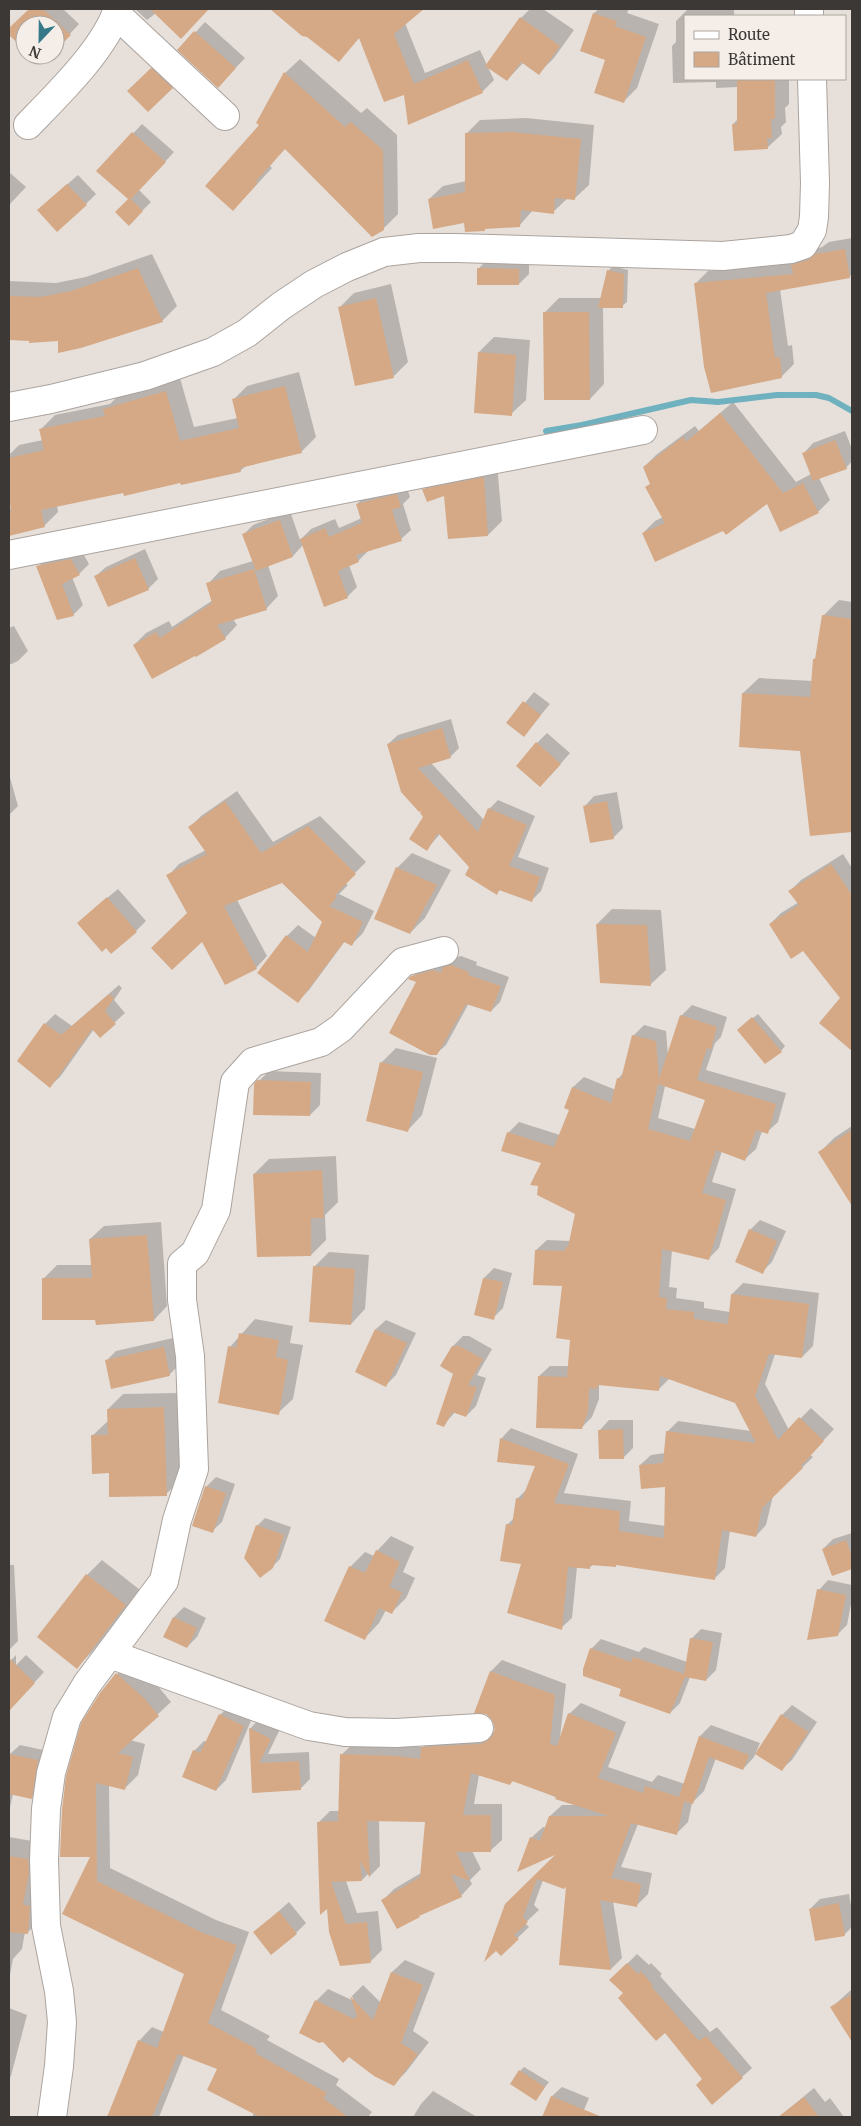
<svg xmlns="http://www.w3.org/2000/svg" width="861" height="2126" font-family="Merriweather,serif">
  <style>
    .shadow { fill: #0003; fill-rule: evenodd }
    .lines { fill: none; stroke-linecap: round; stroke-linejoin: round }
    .stream { stroke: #6fb1bf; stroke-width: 6 }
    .building { fill: #d5a986; fill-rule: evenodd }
    .minor-casing { stroke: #aba39e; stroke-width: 30 }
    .minor { stroke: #fff; stroke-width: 28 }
  </style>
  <rect width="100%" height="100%" fill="#e7e0da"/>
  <!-- shadow -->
  <g class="shadow">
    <path d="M30,9H63L79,24L55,50V25H25V48L9,34V30Z"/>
    <path d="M135,9H208L196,22L156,13L147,20Z"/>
    <path d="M284,9H422L405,23L425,73L480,50L494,80L482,92L405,93L360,37L339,60L279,14Z"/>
    <path d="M530,9H543L574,30L554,58L539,73L524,62L507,80L521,18Z"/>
    <path d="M599,9H629L627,13L659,24L637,88L624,101L606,59L581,51L594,13Z"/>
    <path d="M688,9H734V16H685V79H789V104L785,108L786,122L781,127L782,134L767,148L733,124L738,119V87L716,88V82L673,83L672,46L676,42V21Z"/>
    <path d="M205,22L245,58L228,76L179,50Z"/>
    <path d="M162,59L181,78L148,110L129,91Z"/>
    <path d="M300,59L361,113L367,108L397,135L398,214L383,229L285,148L270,166L272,168L248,194L261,125L285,73Z"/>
    <path d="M526,118L594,125L589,185L575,198L567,199L553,212L533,210L519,226L487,227L484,230L465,222L429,199L443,186L466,181V134L480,120Z"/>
    <path d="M142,124L174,152L139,190L151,202L129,224L130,199L98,171Z"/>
    <path d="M9,172L26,187L9,205Z"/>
    <path d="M78,175L96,194L86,204L49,200Z"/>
    <path d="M852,238V274L849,277L780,289L788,346L792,345L794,364L781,377L695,284L708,271L795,263L806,252L822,247L829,242Z"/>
    <path d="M152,254L177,306L162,321L59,340L9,338V281L56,283L86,277Z"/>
    <path d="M488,259H529V274L519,284L478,269Z"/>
    <path d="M613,266L628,270L627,302L622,306L603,307L604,384L590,399L544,313L559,298H602L608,271Z"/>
    <path d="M391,284L408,362L394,376L339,308L354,293Z"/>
    <path d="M494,337L530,340L526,400L511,414L479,352Z"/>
    <path d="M299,372L316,437L302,451L246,466L240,471L57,505L58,512L44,526L9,535V510L12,507L9,486V455L19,445L43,440L41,429L55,415L110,404L119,395L180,378L194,427L238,418L233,400L247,386Z"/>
    <path d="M733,402L796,482L811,474L804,453L813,443L845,431L852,449V461L846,468L819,478L830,500L818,512L767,502L724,529L643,533L655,521L663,517L644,467L656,455L695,426L699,431Z"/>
    <path d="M497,464L502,521L488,535L445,494L424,490L437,476Z"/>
    <path d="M406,485L410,497L403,504L411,530L401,539L368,551L358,561L349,565L357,587L347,597L303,545L293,556L268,565L278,596L266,609L233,619L237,625L225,638L134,645L146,633L169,621L172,627L213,600L208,584L220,571L253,561L243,535L253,525L290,511L300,540L311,529L335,519L339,528L362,518L357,504L367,494Z"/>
    <path d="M145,549L158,579L148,589L96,576L106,567Z"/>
    <path d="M81,550L89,564L79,574L72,577L83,605L73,615L38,567L48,557Z"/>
    <path d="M839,600L852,602V831L811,835L801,750L743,693L759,678L813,681L814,659L817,657L823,616Z"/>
    <path d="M14,626L28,651L18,661L9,665V628Z"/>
    <path d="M534,692L550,704L524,735L508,723Z"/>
    <path d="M451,719L459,748L450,757L431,763L484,820L489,809L498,800L535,816L518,857L549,868L541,891L532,900L501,889L496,894L440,834L427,849L424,805L388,744L398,735Z"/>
    <path d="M547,733L570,753L550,776L537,743Z"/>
    <path d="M9,774L18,806L9,815Z"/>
    <path d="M237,791L273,842L320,816L366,862L345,883L348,885L339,894L374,911L363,933L352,944L345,941L309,990L298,1001L287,936L298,925L316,938L323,922L283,882L237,900L267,956L256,968L189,913L168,876L179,864L206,850L190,827L201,816Z"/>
    <path d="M617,792L623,828L613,838L585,806L594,796Z"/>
    <path d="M412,853L451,870L425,918L410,933L397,868Z"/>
    <path d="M843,854L852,868V1050L820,1023L842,998L803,950L770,924L781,913L799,902L790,891L801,880Z"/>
    <path d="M118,889L146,921L136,931L89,913Z"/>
    <path d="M612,909L661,910L666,970L651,984L601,982L597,924Z"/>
    <path d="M461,956L477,962L476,965L509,977L500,1002L491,1011L469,1003L446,1045L436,1054L418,982L411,979L422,967L443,961L448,964L454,958Z"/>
    <path d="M119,985L122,988L114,1000L125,1013L100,1036L94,1029L60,1077L50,1086L45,1024L55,1014L72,1026Z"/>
    <path d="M692,1005L727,1017L721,1037L715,1043L706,1070L786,1093L778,1122L767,1132L762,1131L756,1149L745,1159L722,1151L712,1182L736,1189L719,1248L708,1259L672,1250L669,1287L677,1288L676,1298L704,1302V1308L730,1312L732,1294L743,1283L819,1293L813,1346L802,1357L775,1354L765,1384L789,1430L811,1408L834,1429L810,1455L813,1457L773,1496L766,1525L756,1536L730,1530L725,1568L714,1579L617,1564L615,1566L594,1564L589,1568L577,1567L572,1618L561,1628L523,1563L507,1525L515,1517L517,1499L527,1489L536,1465L501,1439L511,1428L578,1454L564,1493L631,1501L629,1521L666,1526V1485L640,1465L651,1455L665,1453L667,1432L678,1421L751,1431L736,1402L670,1378L659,1389L599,1384V1399L592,1417L581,1428L539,1376L550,1366H569L571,1339L563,1285L536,1250L547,1240L571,1241L576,1213L543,1163L508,1133L519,1122L560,1135L570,1109L565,1107L573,1087L584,1077L616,1090L618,1079L624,1072L633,1036L644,1025L666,1031L668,1055L681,1016ZM665,1086L707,1099L695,1129L658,1118Z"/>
    <path d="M758,1014L785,1046L781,1051L743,1026Z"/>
    <path d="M396,1048L437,1058L422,1115L408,1130L381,1063Z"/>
    <path d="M269,1071L321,1073L320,1105L310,1115L255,1085Z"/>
    <path d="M852,1126V1200L850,1201L819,1153L834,1138Z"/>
    <path d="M336,1156L338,1202L325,1215L326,1240L311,1255L254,1174L269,1159Z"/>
    <path d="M760,1220L786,1231L772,1262L762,1272L750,1230Z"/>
    <path d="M161,1222L167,1306L154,1320L96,1319L43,1279L57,1265H92L90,1239L104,1226Z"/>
    <path d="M329,1252L369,1255L365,1309L351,1324L314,1267Z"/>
    <path d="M494,1268L512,1273L503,1308L493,1318L475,1314L484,1278Z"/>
    <path d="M255,1319L293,1326L290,1343L303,1345L293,1399L278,1413L230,1347Z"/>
    <path d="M386,1320L416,1333L396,1375L386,1385L357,1371L376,1329Z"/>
    <path d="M463,1336H469L492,1349L477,1375L486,1378L476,1406L466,1416L455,1412L443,1426L455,1373L453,1346Z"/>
    <path d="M173,1338L179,1365L169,1375L106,1361L116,1351Z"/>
    <path d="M178,1393L181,1480L166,1494L110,1472L92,1436L108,1421V1409L123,1394Z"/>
    <path d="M609,1420H633V1448L624,1457L600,1430Z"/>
    <path d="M216,1477L235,1484L222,1522L212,1531L206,1487Z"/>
    <path d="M265,1518L291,1527L280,1559L272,1567L257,1526Z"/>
    <path d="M852,1533V1567L833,1574L823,1549L833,1539Z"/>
    <path d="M391,1536L414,1547L403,1572L415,1578L406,1598L392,1612L386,1610L379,1623L365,1638L350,1567L365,1552L374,1556L377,1551Z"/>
    <path d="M102,1560L140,1590L92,1652L77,1667L87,1575Z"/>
    <path d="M9,1565H14L18,1641L9,1650Z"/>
    <path d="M828,1580L852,1585V1599L847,1625L837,1635L819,1590Z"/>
    <path d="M184,1607L206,1618L197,1637L187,1647L165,1636L174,1617Z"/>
    <path d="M701,1629L722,1633L716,1670L706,1680L690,1677L680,1703L670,1713L623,1689L591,1649L601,1639L639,1652L644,1647L687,1662L691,1639Z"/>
    <path d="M16,1655V1665L26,1655L44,1672L9,1710V1662Z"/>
    <path d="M130,1660L157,1685L171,1702L130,1740L145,1744L138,1775L124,1789L109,1785L110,1868L216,1920L249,1932L221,2010L270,2036L267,2040L339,2079L336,2085L372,2112L368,2117H252L254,2113L219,2068L184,2055L159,2117H108L139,2041L152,2027L164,2032L186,1973L64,1913L92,1856H61L101,1693Z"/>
    <path d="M502,1660L566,1684L560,1738L569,1714L581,1703L626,1722L608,1767L652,1782L658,1775L685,1784L700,1736L711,1725L760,1743L754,1757L743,1769L716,1758L704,1791L692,1803L688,1822L676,1834L638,1824L621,1867L652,1873L648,1894L637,1905L613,1901L622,1958L611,1969L568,1884L543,1880L534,1905L539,1910L525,1923L529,1927L501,1954L507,1905L560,1852L531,1838L543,1827L546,1828L550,1816L562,1805H575L514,1780L510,1784L479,1775L474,1804H502V1840L490,1851H472L481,1869L470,1880L472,1884L461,1896L383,1900L394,1889L421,1873L426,1821L379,1820L380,1866L370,1876L368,1874L362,1880L346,1881L357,1913L378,1911L382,1950L371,1961L341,1964L318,1823L330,1811H340L341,1755L353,1744L423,1747L434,1736L495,1732L493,1719L486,1713L476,1712L491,1671Z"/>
    <path d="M230,1705L253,1716L226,1780L216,1790L194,1751L204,1741L207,1742L220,1715Z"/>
    <path d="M792,1705L817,1722L792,1760L782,1769L757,1754L782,1715Z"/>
    <path d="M259,1719L280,1729L268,1754L309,1752L310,1779L300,1789L253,1791L250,1729Z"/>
    <path d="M20,1745L48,1751L41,1788L31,1798L13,1794L9,1812V1763L10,1754Z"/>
    <path d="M9,1837L44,1843V1916L28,1932H25L22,1949L13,1959L9,1980Z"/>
    <path d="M849,1894L852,1912V1927L845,1934L816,1940L810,1909L820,1899Z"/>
    <path d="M289,1902L306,1923L296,1933L255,1932Z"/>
    <path d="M637,1954L649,1965L651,1963L662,1974L660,1976L710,2032L717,2027L752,2068L742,2077L704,2079L665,2031L611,1980Z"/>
    <path d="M405,1960L435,1973L413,2031L429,2042L406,2072L393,2085L316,2001L328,1989L354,2001L352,1996L363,1985L381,2003L392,1972Z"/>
    <path d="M852,1989V2040L832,2007Z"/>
    <path d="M9,2008L27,2015L11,2076L9,2078Z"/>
    <path d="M524,2067L549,2082L536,2099L520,2071Z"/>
    <path d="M562,2087L589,2098L581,2117H544L552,2096Z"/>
    <path d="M814,2088L825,2102L830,2098L844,2117H779Z"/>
    <path d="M433,2091L477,2117H413L421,2104Z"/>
  </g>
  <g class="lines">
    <!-- stream -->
    <path class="stream" d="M546,431L582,425L691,400L718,402L777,395H816L829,398L852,411"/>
  </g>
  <!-- building -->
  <g class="building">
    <path d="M29,9H43L71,35L55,51V25H25V50L9,35V28Z"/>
    <path d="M150,9H209L181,39Z"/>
    <path d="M270,9H424L394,34L414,84L468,60L483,93L408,125L404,95L384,102L359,38L339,62L307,37L302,36Z"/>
    <path d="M593,13L617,21L615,26L646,37L624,103L594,93L605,60L580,51Z"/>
    <path d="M520,17L560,46L539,75L521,62L507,81L485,66Z"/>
    <path d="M194,31L236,68L218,88L177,50Z"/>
    <path d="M31,55H52L45,62H39Z"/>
    <path d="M151,68L173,88L148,112L127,91Z"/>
    <path d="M284,72L345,127L351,122L383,150L384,230L372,237L285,149L256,181L258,183L233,211L205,186L259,125L256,123Z"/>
    <path d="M737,79H775V119H771L772,138H767L768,149L734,151L732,124H737Z"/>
    <path d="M132,132L166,162L131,199L143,211L129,226L115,212L128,199L96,171Z"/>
    <path d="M511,132L581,139L575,200L555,198L554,214L521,210L520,227L485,229V231L465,232L464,223L433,229L428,199L465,192V133Z"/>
    <path d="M67,184L87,205L57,232L37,210Z"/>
    <path d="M845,249L850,278L766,293L775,358L780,357L782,378L711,393L704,367L694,283L793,274L791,265L808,260L815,254Z"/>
    <path d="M138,268L163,322L81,348L58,353V341L29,343V341L9,340V296L41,297L71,291Z"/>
    <path d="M477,268L519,269V285H477Z"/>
    <path d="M607,270L624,274L623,308H598Z"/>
    <path d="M376,298L394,378L355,386L338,307Z"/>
    <path d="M543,312H589L590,400H544Z"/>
    <path d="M478,352L516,355L512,416L474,413Z"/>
    <path d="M285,386L302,453L240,468L241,472L181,485L180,483L124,496L123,493L41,510L45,527L9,536V513L11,512L9,494V458L44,450L39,429L105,416L103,409L166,391L180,441L239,428L232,399Z"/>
    <path d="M720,413L783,493L803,483L819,513L780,532L767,504L726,535L723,531L655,562L642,533L665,523L645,487L650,484L643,467L683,437L686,442Z"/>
    <path d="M835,440L847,469L813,481L802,453Z"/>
    <path d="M484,477L488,536L448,539L444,496L427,502L422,489Z"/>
    <path d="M397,494L401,507L392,510L402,541L356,555L359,562L338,571L348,598L324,607L300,539L325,528L329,537L362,523L356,504Z"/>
    <path d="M280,520L293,557L256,571L242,534Z"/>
    <path d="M135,558L149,590L108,607L94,576Z"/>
    <path d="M71,559L80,575L62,584L74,616L57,620L36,566Z"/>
    <path d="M254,569L267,610L217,625L226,639L196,657L195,656L152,679L133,645L156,632L160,638L212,603L206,583Z"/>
    <path d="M822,615L852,619V832L810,836L800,751L739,747L742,693L810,697L813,659H815Z"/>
    <path d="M523,701L541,715L524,737L506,723Z"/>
    <path d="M442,728L451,758L418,768L478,832L488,808L527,825L509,866L540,877L532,902L499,890L497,895L465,875L469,867L438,833L427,851L409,839L423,817L420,813L421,811L419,812L401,792L387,744Z"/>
    <path d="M536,742L561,764L540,787L516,766Z"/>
    <path d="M225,801L261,853L308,826L356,874L335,895L337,897L329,906L363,922L352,946L344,942L298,1003L257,973L286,935L308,952L322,922L282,883L224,906L257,969L225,985L202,942L172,970L151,948L187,913L166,875L207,854L188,827Z"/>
    <path d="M607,801L614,839L590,843L583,806Z"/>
    <path d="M831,864L852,895V1051L819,1023L840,998L803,951L791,959L769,924L799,905L788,891Z"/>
    <path d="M396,867L437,885L410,934L374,919Z"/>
    <path d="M107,897L137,932L111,954L106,948L102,952L77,923Z"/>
    <path d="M596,924L647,925L651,986L600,983Z"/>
    <path d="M451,965L469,972L468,975L501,986L491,1012L466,1004L437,1055H430L389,1033L416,982L408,979L411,976L433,970L441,973L443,967Z"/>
    <path d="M109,994L114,998L105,1011L116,1024L100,1038L92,1029L50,1088L17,1061L44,1023L61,1035Z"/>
    <path d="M680,1015L717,1027L711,1049L707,1048L697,1080L776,1104L768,1134L756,1130L745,1161L716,1150L702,1193L726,1200L709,1260L662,1249L659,1297L667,1298L666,1309L694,1312V1319L728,1324L731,1294L809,1304L802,1358L769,1354L755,1396L778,1440L799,1417L824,1441L801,1466L803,1468L762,1508L756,1537L722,1530L715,1580L616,1565V1567L590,1565V1569L568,1567L562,1630L507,1613L521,1564L500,1561L506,1524L512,1525L516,1498L522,1499L535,1466L497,1462L500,1438L569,1464L554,1503L620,1511L619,1531L664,1538L665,1487L641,1489L639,1465L663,1463L666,1431L756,1443L735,1403L660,1376L659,1391L598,1385L597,1389L589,1388L588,1411L582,1429L536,1428L538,1376L567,1377L570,1340L556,1338L562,1286L533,1285L535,1250L565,1251L566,1247H568L575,1214L537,1195L538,1186L530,1185L541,1163L501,1151L507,1132L554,1147L569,1110L564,1108L572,1087L611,1103L617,1078L621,1079L632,1035L656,1041L659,1079ZM658,1084L705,1100L690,1141L648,1129Z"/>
    <path d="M752,1017L782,1052L765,1064L737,1030Z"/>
    <path d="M380,1062L423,1072L408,1132L366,1121Z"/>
    <path d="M257,1080L311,1082L310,1116L253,1115L254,1084Z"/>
    <path d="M852,1130V1206L818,1152Z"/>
    <path d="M322,1170L324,1218H311V1256L257,1257L253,1174Z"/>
    <path d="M749,1229L777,1241L763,1274L735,1262Z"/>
    <path d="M147,1235L154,1321L96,1325L95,1320H42V1278H92L89,1239Z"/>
    <path d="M313,1266L355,1269L351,1325L309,1322Z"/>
    <path d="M483,1278L503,1282L494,1320L474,1315Z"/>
    <path d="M375,1329L407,1343L386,1387L355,1372Z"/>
    <path d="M239,1333L279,1340L276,1357L288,1360L279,1415L218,1403L228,1346L236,1348Z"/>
    <path d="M452,1346H459L483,1359L468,1385L477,1387L466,1417L452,1412L444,1427L436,1424L453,1374L440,1366Z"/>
    <path d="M164,1347L170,1376L111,1389L105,1360Z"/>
    <path d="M164,1407L167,1496L109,1497V1473L92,1474L91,1435H108L107,1409Z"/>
    <path d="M623,1429L624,1459H599L598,1430Z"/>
    <path d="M205,1486L226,1493L213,1533L192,1526Z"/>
    <path d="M256,1525L284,1535L273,1568L260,1578L244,1558Z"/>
    <path d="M846,1540L852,1557V1569L832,1576L822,1549Z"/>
    <path d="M376,1550L400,1562L389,1587L402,1592L392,1614L379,1608L365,1640L324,1621L349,1566L365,1573Z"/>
    <path d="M86,1574L126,1605L77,1669L37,1637Z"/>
    <path d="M817,1589L846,1595L838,1636L807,1640Z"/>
    <path d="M173,1617L197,1628L187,1648L163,1637Z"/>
    <path d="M690,1638L713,1642L706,1681L685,1677L670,1714L619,1696L621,1689L583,1676V1669L590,1648L631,1662L633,1657L684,1674Z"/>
    <path d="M9,1658L35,1683L9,1711Z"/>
    <path d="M490,1671L555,1695L550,1744L557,1746L568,1713L616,1733L598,1778L643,1793L645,1786L679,1797L699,1736L749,1755L743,1770L709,1757L693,1804L684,1801L677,1835L631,1823L611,1878L641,1884L637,1907L600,1900L611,1970L559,1965L566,1887L564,1889L537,1879L523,1917L528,1922L514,1935L519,1939L501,1956L496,1951L484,1962L505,1904L555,1855L517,1872L530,1837L540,1841L549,1816H609L555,1799L556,1797L512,1781L510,1785L471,1773L463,1815H491V1852H456L470,1881L451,1874L462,1897L419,1916L420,1917L397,1929L381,1900L420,1877L425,1822L367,1821L370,1878L360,1861L362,1881L331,1882L346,1924L367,1922L371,1963L340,1966L329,1932L327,1909L320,1915L317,1822L338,1821L340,1754L396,1756L420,1759L421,1747L480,1744L487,1741L493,1735L495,1728L492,1720L486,1714L474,1713Z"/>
    <path d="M116,1673L144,1698L159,1716L118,1753L133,1757L125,1790L96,1783L97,1881L203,1933L237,1945L208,2023L257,2049L255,2053L327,2093L323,2098L348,2117H260L207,2090L217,2069L178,2054L152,2117H107L138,2040L157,2048L184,1974L62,1914L90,1857H60L62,1810L66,1776L81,1723L100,1693Z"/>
    <path d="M219,1714L244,1726L216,1791L182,1777L193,1750L200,1753Z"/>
    <path d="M781,1714L808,1732L782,1771L755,1754Z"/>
    <path d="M249,1728L271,1739L259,1763L299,1761L301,1790L252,1793Z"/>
    <path d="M9,1754L38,1760L32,1799L9,1794Z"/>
    <path d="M9,1856L28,1859L29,1873L23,1905L30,1906L28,1934L9,1932Z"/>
    <path d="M839,1903L845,1936L815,1941L809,1909Z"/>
    <path d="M279,1911L297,1934L271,1955L253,1932Z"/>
    <path d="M627,1963L638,1974L641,1971L653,1985L651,1986L699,2041L706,2036L743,2078L712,2105L696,2085L702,2079L665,2033L656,2041L618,1998L623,1993L609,1980Z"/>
    <path d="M391,1972L423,1985L401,2043L418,2054L394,2086L374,2076L349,2057L343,2063L323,2042L319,2043L299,2033L315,2000L354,2019L357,2016L350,1996L373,2020Z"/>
    <path d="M852,1994V2042L830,2007Z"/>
    <path d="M519,2070L545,2087L536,2101L510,2084Z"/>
    <path d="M551,2096L602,2117H542Z"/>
    <path d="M804,2097L819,2117H778Z"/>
  </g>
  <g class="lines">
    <defs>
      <g id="minor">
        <path d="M809,9V16"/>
        <path d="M116,14L225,116"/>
        <path d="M28,125C58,94 104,50 118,9"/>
        <path d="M9,407L51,399L145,376L213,352L247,333L281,306L314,284L347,267L384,252L419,248H456L723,256L791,249L803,245L812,230L814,217L815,183L812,79"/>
        <path d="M9,555L643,430"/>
        <path d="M110,1654L309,1726L345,1732L396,1733L479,1728"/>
        <path d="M52,2117L59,2066L62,2022L59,1991L46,1926L44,1860L46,1809L51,1773L67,1717L87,1684L164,1581L177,1520L194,1469L190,1356L182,1300V1264L195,1253L216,1210L235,1082L253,1062L321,1042L341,1028L403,962L444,951"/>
      </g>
    </defs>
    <!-- minor casing -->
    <use href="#minor" class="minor-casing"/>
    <!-- minor -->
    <use href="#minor" class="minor"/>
  </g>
  <!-- border -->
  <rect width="861" height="2126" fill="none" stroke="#3b3835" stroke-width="20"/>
  <!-- legend -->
  <rect x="684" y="15" width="162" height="65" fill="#f5ede7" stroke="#aba5a0"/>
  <rect x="694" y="31" width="25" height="8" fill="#ffffff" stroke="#aba5a0"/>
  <text x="728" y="40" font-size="15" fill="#3b3835">Route</text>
  <rect x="694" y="52" width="25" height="15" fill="#d5a986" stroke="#aba5a0"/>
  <text x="728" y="65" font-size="15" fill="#3b3835">Bâtiment</text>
  <!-- north arrow -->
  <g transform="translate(40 40) rotate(202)"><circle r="24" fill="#f5ede7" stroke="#aba5a0"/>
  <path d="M0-4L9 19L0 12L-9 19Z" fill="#367a89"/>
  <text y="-8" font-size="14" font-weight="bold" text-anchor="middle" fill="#3b3835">N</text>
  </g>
</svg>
